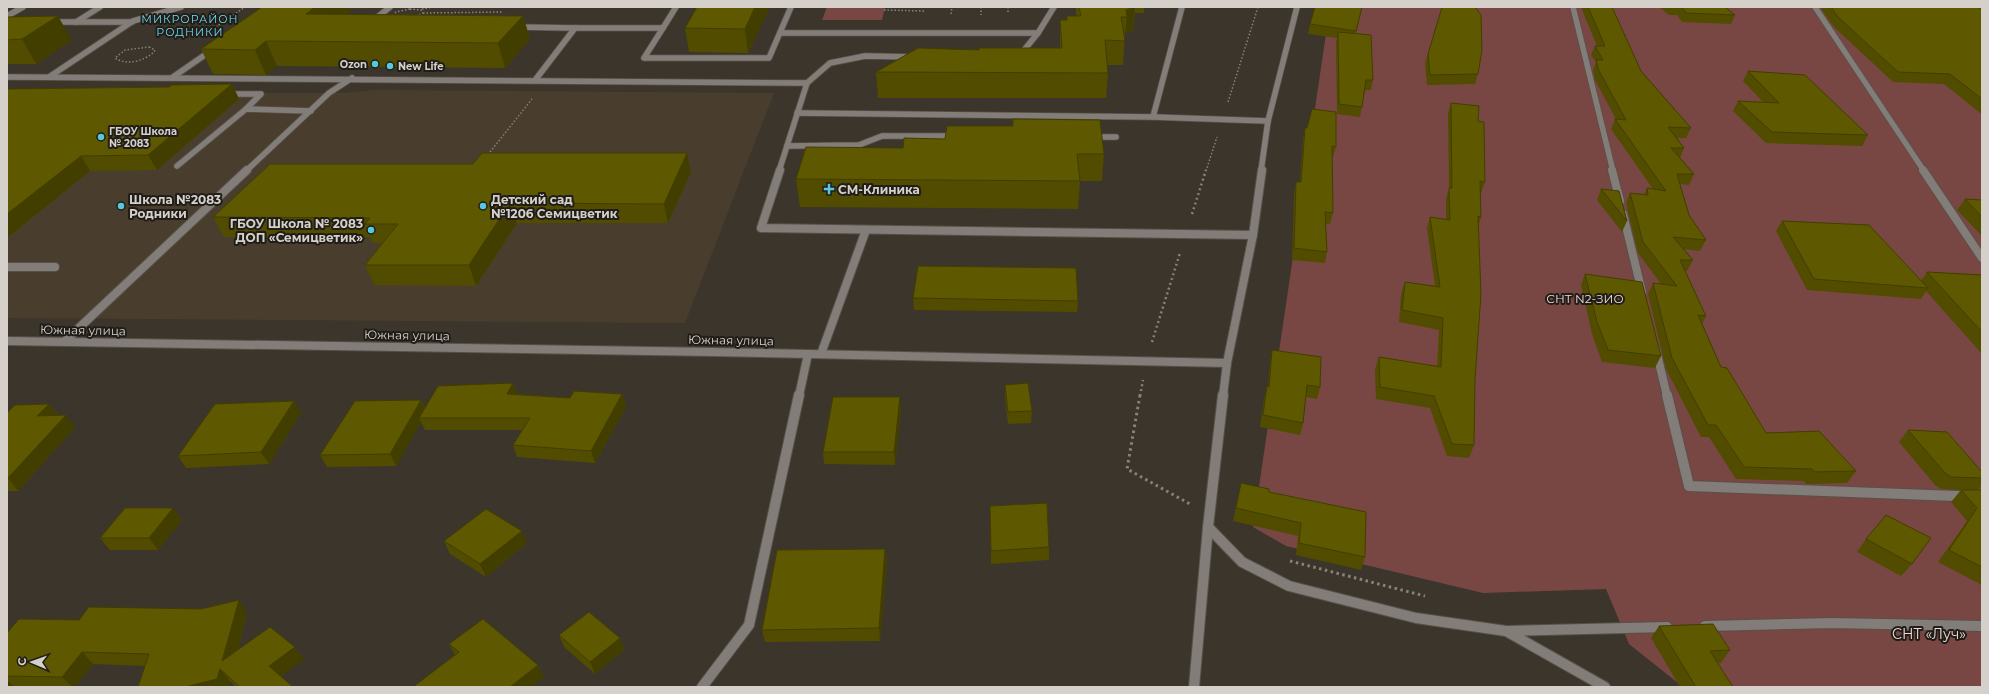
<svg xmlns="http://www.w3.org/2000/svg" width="1989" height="694" font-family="Montserrat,sans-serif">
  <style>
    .built { fill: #493e2e }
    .green { fill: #794743 }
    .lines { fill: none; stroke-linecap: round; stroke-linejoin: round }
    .lane-far2-casing { stroke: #585148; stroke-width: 7 }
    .lane-far1-casing { stroke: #585148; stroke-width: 10 }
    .lane-casing { stroke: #585148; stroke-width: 12 }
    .street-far2-casing { stroke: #585148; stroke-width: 7 }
    .street-far1-casing { stroke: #585148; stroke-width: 10 }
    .street-casing { stroke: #585148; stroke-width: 12 }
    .path-far2 { stroke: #88827a; stroke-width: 1.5; stroke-dasharray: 1.5 2; stroke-linecap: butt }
    .path-far1 { stroke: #88827a; stroke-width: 2.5; stroke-dasharray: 2 3; stroke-linecap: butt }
    .path { stroke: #88827a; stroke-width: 3; stroke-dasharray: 2.5 3.5; stroke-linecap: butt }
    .lane-far2 { stroke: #837d79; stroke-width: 5.5 }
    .lane-far1 { stroke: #837d79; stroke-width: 8 }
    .lane { stroke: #837d79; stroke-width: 10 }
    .street-far2 { stroke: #837d79; stroke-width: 5.5 }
    .street-far1 { stroke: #837d79; stroke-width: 8 }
    .street { stroke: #837d79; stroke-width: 10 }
    .wall { fill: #514c00 }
    .shaded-wall { fill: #423e00 }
    .building { fill: #5e5800; stroke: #423e00 }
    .poi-dot { fill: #56c9e0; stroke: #201d18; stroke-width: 1.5 }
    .labels { text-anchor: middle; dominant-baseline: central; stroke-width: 4; stroke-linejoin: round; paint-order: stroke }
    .far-poi-label { font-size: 10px; font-weight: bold; fill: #d5d0ca; stroke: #201d18; text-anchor: start }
    .far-neighbourhood-label { font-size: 11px; letter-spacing: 1px; fill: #71d8ed; stroke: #201d18 }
    .poi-label { font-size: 12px; font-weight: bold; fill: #d5d0ca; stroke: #201d18; text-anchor: start }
    .park-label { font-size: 12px; fill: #f0d9d6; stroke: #201d18 }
    .street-label { font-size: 12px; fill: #d5d0ca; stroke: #201d18 }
    .near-park-label { font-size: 14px; fill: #f0d9d6; stroke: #201d18 }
  </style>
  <rect width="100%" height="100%" fill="#3c352b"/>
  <!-- built -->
  <path class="built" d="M374,90L774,93L685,323L7,318V93H345Z"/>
  <!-- green -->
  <g class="green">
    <path d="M827,7H885L882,20H822Z"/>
    <path d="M1330,7H1982V687H1683L1629,644L1606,589L1483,593L1286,546L1253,527Z"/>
  </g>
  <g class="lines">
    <defs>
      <g id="lane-far2">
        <path d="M1573,7L1613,171"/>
        <path d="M1815,7L1924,171"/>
        <path d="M7,16L23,7"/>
        <path d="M374,20L390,7"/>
        <path d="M52,22H132"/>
        <path d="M76,22L100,7"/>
        <path d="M515,27L575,28"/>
        <path d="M663,28L644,58H769L791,7"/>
        <path d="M780,33H1038L1054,7"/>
        <path d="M1020,55L1038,33"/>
        <path d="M7,77L807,83L779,171"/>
        <path d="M49,77L133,21L181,7"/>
        <path d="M173,77L212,50"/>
        <path d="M536,79L575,28H663L676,7"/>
        <path d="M807,83L830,63L865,56L914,57"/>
        <path d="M226,94H261L246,109"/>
        <path d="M797,113L1153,117L1268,121"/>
        <path d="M1153,117L1182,7"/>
        <path d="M1092,137H1116"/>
        <path d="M787,146L859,145L882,136H955"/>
        <path d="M177,166L246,109L311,111"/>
        <path d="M246,171L329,93L352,78"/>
      </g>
      <g id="lane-far1">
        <path d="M780,170L761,228L1253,235"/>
        <path d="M1612,170L1620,201"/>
        <path d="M1923,170L1982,258"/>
        <path d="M1623,214L1642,292"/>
        <path d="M7,267H55"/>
        <path d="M65,341L247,170"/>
        <path d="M1656,350L1667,396"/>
        <path d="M821,354L866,230"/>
      </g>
      <g id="lane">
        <path d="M1667,395L1689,486L1982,497"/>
        <path d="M1705,626L1832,623L1982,626"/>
        <path d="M1506,631L1667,627"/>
        <path d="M1194,687L1208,527"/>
      </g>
      <path id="street-far2" d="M1261,171L1268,121L1297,7"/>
      <g id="street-far1">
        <path d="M7,341L713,352L1227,363"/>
        <path d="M799,396L808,354"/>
        <path d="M1223,396L1227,363L1253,235L1262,170"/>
      </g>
      <g id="street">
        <path d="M1223,395L1208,527L1242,562L1289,586L1416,618L1506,631L1605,687"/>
        <path d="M702,687L749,625L799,395"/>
      </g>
    </defs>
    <!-- lane-far2 casing -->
    <use href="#lane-far2" class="lane-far2-casing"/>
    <!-- lane-far1 casing -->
    <use href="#lane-far1" class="lane-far1-casing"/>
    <!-- lane casing -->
    <use href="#lane" class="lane-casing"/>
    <!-- street-far2 casing -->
    <use href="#street-far2" class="street-far2-casing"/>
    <!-- street-far1 casing -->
    <use href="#street-far1" class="street-far1-casing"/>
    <!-- street casing -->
    <use href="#street" class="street-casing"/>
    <!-- path-far2 -->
    <g class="path-far2">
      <path d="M981,7V15"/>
      <path d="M1008,7V14"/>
      <path d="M410,9L421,10L423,13L408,20L392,17L396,12Z"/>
      <path d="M422,9L434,7"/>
      <path d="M884,10L924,11"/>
      <path d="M423,13L502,12"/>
      <path d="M951,14L952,7"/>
      <path d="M210,31L245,7"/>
      <path d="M149,47L155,50L154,52C144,61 127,66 115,58L125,50Z"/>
      <path d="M1228,102L1258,7"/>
      <path d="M490,152L532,99"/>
      <path d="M1206,171L1217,137"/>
    </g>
    <!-- path-far1 -->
    <g class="path-far1">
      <path d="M1192,214L1206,170"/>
      <path d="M1152,342L1180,253"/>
      <path d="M1140,396L1143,380"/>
    </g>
    <!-- path -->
    <g class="path">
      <path d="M1140,395L1127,469L1190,504"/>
      <path d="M1290,561L1425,596"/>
    </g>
    <!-- lane-far2 -->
    <use href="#lane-far2" class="lane-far2"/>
    <!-- lane-far1 -->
    <use href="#lane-far1" class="lane-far1"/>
    <!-- lane -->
    <use href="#lane" class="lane"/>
    <!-- street-far2 -->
    <use href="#street-far2" class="street-far2"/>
    <!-- street-far1 -->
    <use href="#street-far1" class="street-far1"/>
    <!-- street -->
    <use href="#street" class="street"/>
  </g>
  <!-- wall -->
  <g class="wall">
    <path d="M262,7H352L353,8L346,14L523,16L530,39L505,68L277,66L266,75L213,74L201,49Z"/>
    <path d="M697,7H770L748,53L689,52L685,28Z"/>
    <path d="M1076,7H1144V13H1135L1133,31L1125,33L1123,65H1107L1108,73L1106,98H878L876,72L979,50L1060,48V20H1067V16H1076Z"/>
    <path d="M1362,7L1356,34L1373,80L1371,90H1365L1362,107L1360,117L1337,114L1336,42L1337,38L1308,34L1310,24Z"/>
    <path d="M1581,7H1612L1641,71L1691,128L1686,138H1676L1684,148L1680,158L1694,174L1689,185L1680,184L1689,215L1706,240L1700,251L1684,249L1693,260L1687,271H1685L1706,316L1702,324L1721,367L1766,433L1856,471L1847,483L1806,484L1804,481L1736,479L1709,437H1701L1666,369L1648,294L1653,283L1661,284L1638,253L1626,203L1630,193L1644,194L1647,188L1653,189L1611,129L1615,119H1616L1595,80L1593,70L1596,62L1591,55L1595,46H1597Z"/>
    <path d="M1659,7H1725L1735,15L1731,24L1682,22L1677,15H1669Z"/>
    <path d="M1820,7H1978L1982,9V113H1980L1944,84L1893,82L1833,26Z"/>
    <path d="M7,17L72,40L36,64H7Z"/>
    <path d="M1428,54L1478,74L1475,84L1427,85L1425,63Z"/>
    <path d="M1748,71L1868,135L1862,146L1766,143L1733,111L1738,101L1763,102L1743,81Z"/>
    <path d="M232,84L239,99L157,170L90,171L7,238V89L169,87Z"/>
    <path d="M1451,103L1478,121L1485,182L1481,193H1480L1481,217L1479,224L1475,380L1474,445L1469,458L1447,456L1430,408L1376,399L1375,369L1379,357L1437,366L1439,330L1399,322L1401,294L1405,282L1435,286L1427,228L1430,217L1446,220V198L1449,189L1448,114Z"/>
    <path d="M1305,128L1336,147L1333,157H1332L1333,213L1330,224H1326L1327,252L1325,263L1292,260L1294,193L1296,182H1300L1303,138Z"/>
    <path d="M806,147L1104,154L1102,181H1080L1078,209L800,207L796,179Z"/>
    <path d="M687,153L691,172L668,223H517L476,286L374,285L365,265L382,243H373L370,237H224L213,217L473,164Z"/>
    <path d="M1601,189L1627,221L1622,232L1597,200Z"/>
    <path d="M1965,199L1982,200V236L1957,210Z"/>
    <path d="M1782,221L1921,281L1927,272L1982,275V354L1926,291L1921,299L1807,290L1776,231Z"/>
    <path d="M1585,274L1661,356L1655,368L1602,362L1592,334L1581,285Z"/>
    <path d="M913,298L1078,301L1077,312L914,310Z"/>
    <path d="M1272,350L1320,387L1317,399L1306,397L1303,423L1300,435L1260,427L1264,399L1267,386L1268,387L1270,362Z"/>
    <path d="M513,383L517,394L570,398L622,394L626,407L595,463L517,457L513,445L522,430H425L421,422L396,466L327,467L320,455L421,400L425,408Z"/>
    <path d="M1005,385L1032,411L1031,423L1008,424L1005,397Z"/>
    <path d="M49,404L58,415L75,427L18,491H7V413Z"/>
    <path d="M901,409L895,465L824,464L823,452Z"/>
    <path d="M301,413L269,464L186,468L178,456Z"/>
    <path d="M1908,430L1982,472V485L1978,490H1982V585L1938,562L1967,521L1951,502L1961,490L1941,489L1935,485L1899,442Z"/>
    <path d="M1241,483L1269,492L1365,557L1361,570L1296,555L1298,536L1233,521Z"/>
    <path d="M990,506L1049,547V560L991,564Z"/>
    <path d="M182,520L158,550H110L100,538Z"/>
    <path d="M1866,539L1912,564L1901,576L1857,552Z"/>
    <path d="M444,541L527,543L486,577L450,554Z"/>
    <path d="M885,549L887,562L880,641L765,642L762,630Z"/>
    <path d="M247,613L238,650L304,659L281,676L293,687H236L230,681L228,687H138L145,666L93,664L75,687H7V633L79,620Z"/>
    <path d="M1659,626L1730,650L1721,663H1717L1733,687H1680L1651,638Z"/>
    <path d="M559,635L620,638L624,650L595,674L564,647Z"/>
    <path d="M449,644L538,665L544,677L455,655Z"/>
  </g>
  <!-- shaded-wall -->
  <g class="shaded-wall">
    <path d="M315,7H352L353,8L316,37L306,14Z"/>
    <path d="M755,7H770L748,53L745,29Z"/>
    <path d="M1135,7L1133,31L1125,33L1127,17L1126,10Z"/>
    <path d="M58,16L72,40L36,64L22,39Z"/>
    <path d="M523,16L530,39L505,68L498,43Z"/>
    <path d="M266,41L277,66L266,75L255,50Z"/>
    <path d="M232,84L239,99L157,170L148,155Z"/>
    <path d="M687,153L691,172L668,223L664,204Z"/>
    <path d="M81,156L90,171L7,238V214Z"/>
    <path d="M510,203L517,223L476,286L469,265Z"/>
    <path d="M513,383L517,395L507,394Z"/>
    <path d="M622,394L626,407L595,463L591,451Z"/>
    <path d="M900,397L901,409L895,465L894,452Z"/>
    <path d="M421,400L426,412L419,418L421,422L396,466L390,454Z"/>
    <path d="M294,401L301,413L269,464L261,452Z"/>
    <path d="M49,404L58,416H37Z"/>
    <path d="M66,415L75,427L18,491L8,478Z"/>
    <path d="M173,508L182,520L158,550L149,538Z"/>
    <path d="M522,531L527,543L486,577L480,564Z"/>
    <path d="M885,549L887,562L880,641L879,628Z"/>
    <path d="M239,600L247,613L232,673L222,661Z"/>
    <path d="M620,638L624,650L595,674L590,662Z"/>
    <path d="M295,647L304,659L278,678L269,666Z"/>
    <path d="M82,652L93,664L75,687H72L62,677Z"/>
    <path d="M538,665L544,677L532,687H510Z"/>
    <path d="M220,669L230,681L228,687H185Z"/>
    <path d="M7,680L14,687H7Z"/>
  </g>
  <!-- building -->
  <g class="building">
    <path d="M262,7H315L306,14L523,16L498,43L266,41L255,50L201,49Z"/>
    <path d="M697,7H755L745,29L685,28Z"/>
    <path d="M1079,7H1135L1126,10L1127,17H1121L1125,41L1105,40L1108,73L876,72L918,48L979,50V48H1062L1060,20H1067V16H1081Z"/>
    <path d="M1315,7H1362L1356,31L1310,24Z"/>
    <path d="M1442,7H1475L1481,15L1482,50L1478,74L1430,75L1428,54Z"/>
    <path d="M1588,7H1612L1641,71L1691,128L1668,127L1684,148H1671L1694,174H1677L1689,215L1706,240L1673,237L1693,260H1680L1706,316L1698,315L1721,367L1727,368L1766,433L1819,431L1856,471L1814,472L1812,469L1744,467L1716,425H1708L1672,358L1653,283L1677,286L1643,242L1630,193L1648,195L1647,188L1666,191L1615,119L1626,120L1599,71L1596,60H1603L1595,46H1605Z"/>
    <path d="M1682,7H1725L1735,15L1686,13Z"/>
    <path d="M1831,7H1978L1982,9V99L1950,74L1898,72L1838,17Z"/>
    <path d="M58,16L22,39L7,40V17Z"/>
    <path d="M1338,32L1371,35L1373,80H1366L1362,107L1339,104Z"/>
    <path d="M1748,71L1805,75L1868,135L1772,132L1738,101L1779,103Z"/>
    <path d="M232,84L148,155L81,156L7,214V89L169,87L172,85Z"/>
    <path d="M1451,103L1479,106L1478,121L1484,122L1485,182L1480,181L1481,217L1478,216L1481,294L1475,380L1474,445L1452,444L1434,396L1380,387L1379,357L1441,367L1443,318L1402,310L1405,282L1440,287L1430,217L1450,220L1449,188H1452Z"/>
    <path d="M1312,109L1336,112V147L1332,146L1333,213L1325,212L1327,252L1294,248L1296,182H1301L1305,128H1307Z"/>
    <path d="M1013,119L1100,120L1104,154H1077L1080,181L796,179L806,147L903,148L904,138L945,139L947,126H1013Z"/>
    <path d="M482,153H687L664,204L510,203L469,265H365L398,224H365L370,218L213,217L270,164H473Z"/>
    <path d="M1601,189L1619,191L1627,221Z"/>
    <path d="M1965,199L1982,200V217Z"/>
    <path d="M1782,221L1869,225L1928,288L1814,279Z"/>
    <path d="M918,266L1076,268L1078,301L913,298Z"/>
    <path d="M1927,272L1982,275V332Z"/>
    <path d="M1585,274L1642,282L1661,356L1608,350L1597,322Z"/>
    <path d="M1272,350L1321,357L1320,387L1307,385L1303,423L1263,415L1267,386L1269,387Z"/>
    <path d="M513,383L507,394L570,398L574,391L622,394L591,451L513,445L530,418H419L438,386Z"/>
    <path d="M1028,383L1032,411L1008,412L1005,385Z"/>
    <path d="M833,397H900L894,452H823Z"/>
    <path d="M421,400L390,454L320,455L355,401Z"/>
    <path d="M294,401L261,452L178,456L215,404Z"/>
    <path d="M49,404L37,416L66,415L8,478H7V413L15,405Z"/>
    <path d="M1908,430L1947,432L1982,472V478L1951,477L1945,473Z"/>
    <path d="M1241,483L1269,489V492L1366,512L1365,557L1299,543L1301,523L1236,508Z"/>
    <path d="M1961,490H1982V567L1949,550L1977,508Z"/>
    <path d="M1047,503L1049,547L991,551L990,506Z"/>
    <path d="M125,508H173L149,538H100Z"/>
    <path d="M486,509L522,531L480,564L444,541Z"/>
    <path d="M1886,515L1931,538L1912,564L1866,539Z"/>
    <path d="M885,549L879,628L762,630L777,550Z"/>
    <path d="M239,600L222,661L270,627L295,647L269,666L293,687H240L220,669L217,679L185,687H138L149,654L82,652L62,677L7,676V633L19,619L79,620L89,607L201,609Z"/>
    <path d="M589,612L620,638L590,662L559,635Z"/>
    <path d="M483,619L538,665L510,687H413L459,652L449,644Z"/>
    <path d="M1713,624L1730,650L1710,651L1733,687H1696L1659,626Z"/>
  </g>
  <!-- markers -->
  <g class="poi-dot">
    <circle cx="375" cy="64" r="4"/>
    <circle cx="390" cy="66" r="4"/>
    <circle cx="101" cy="137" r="4"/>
    <path d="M827 183h4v4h4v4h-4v4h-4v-4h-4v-4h4z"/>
    <circle cx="121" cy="206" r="4"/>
    <circle cx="483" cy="206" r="4"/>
    <circle cx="371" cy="230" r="4"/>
  </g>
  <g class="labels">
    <!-- far-poi labels -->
    <g class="far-poi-label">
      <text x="367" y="64" text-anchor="end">Ozon</text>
      <text x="398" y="66">New Life</text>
      <text x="109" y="131">ГБОУ Школа<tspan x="109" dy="12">№ 2083</tspan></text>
    </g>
    <!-- far-neighbourhood labels -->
    <g class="far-neighbourhood-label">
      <text x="190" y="19">МИКРОРАЙОН<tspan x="190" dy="13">РОДНИКИ</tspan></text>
    </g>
    <!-- poi labels -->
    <g class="poi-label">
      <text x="838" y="189">СМ-Клиника</text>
      <text x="129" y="199">Школа №2083<tspan x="129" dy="14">Родники</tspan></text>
      <text x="491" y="199">Детский сад<tspan x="491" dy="14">№1206 Семицветик</tspan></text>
      <text x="363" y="223" text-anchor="end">ГБОУ Школа № 2083<tspan x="363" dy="14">ДОП «Семицветик»</tspan></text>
    </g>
    <!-- park labels -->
    <g class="park-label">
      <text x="1585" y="298">СНТ N2-ЗИО</text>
    </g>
    <!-- street labels -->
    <g class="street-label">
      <text transform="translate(83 330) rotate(1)">Южная улица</text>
      <text transform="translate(407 335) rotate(1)">Южная улица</text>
      <text transform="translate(731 340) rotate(1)">Южная улица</text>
    </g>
    <!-- near-park labels -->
    <g class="near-park-label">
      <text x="1929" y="634">СНТ «Луч»</text>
    </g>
  </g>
  <!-- border -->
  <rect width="1989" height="694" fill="none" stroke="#d5d0ca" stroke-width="16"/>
  <!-- north arrow -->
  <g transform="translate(32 662) rotate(272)" stroke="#201d18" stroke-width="3" paint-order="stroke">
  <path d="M0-3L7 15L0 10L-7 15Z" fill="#d5d0ca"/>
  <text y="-6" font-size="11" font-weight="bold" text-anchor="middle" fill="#d5d0ca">С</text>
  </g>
</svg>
